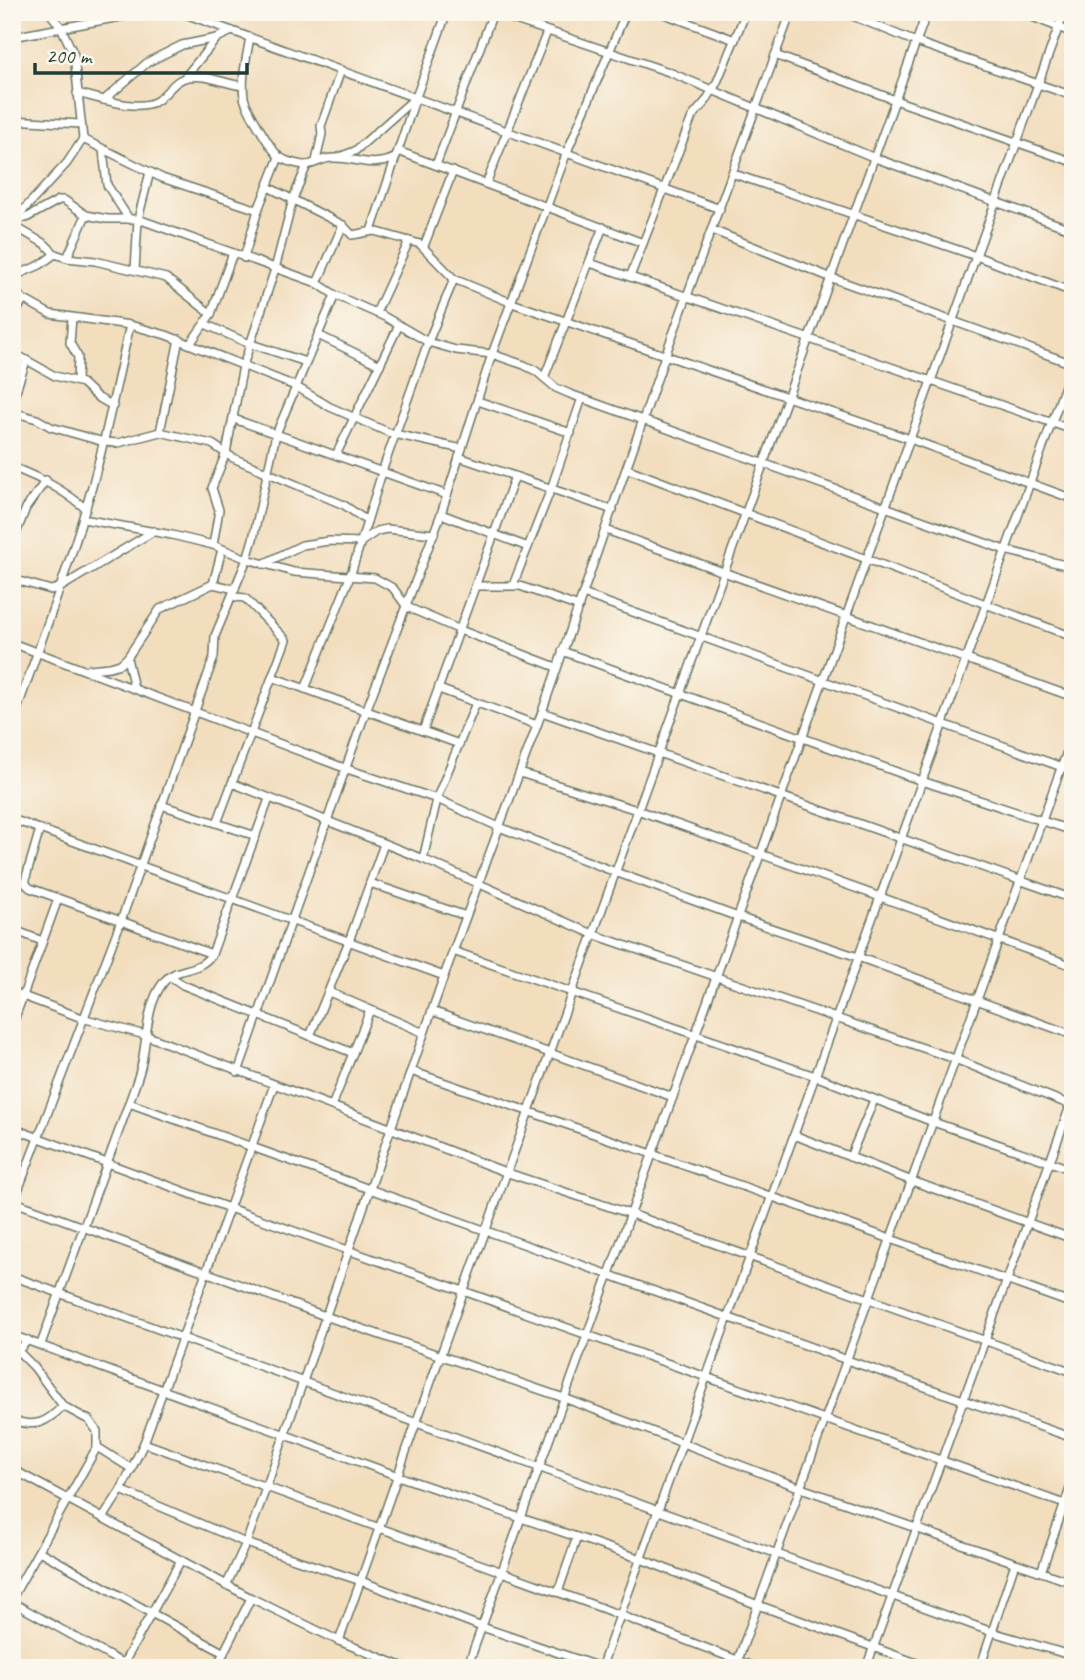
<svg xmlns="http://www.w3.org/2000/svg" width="1085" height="1680" font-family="Caveat,sans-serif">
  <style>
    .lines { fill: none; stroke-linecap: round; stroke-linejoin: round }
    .minor-casing { stroke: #697564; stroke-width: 10 }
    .minor { stroke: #fff; stroke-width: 7 }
  </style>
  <rect width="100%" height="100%" fill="#fbf7ec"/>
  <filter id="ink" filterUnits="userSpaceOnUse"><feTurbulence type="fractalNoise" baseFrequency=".0143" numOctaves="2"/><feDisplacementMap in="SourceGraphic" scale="14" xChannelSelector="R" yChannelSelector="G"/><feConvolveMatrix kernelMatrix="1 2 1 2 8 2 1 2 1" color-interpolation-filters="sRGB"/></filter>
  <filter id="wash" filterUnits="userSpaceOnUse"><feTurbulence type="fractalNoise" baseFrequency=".00686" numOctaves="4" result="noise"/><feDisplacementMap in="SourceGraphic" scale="28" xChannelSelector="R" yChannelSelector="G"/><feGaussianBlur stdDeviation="1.57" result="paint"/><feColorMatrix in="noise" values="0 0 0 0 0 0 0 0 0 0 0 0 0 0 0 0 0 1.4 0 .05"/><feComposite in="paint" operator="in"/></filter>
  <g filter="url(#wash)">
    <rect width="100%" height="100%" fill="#f2ddbd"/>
  </g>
  <g filter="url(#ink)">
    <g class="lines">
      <defs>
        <g id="minor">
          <path d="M49,12L61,27L74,55L83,139L162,178L258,210"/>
          <path d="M180,12L720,209"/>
          <path d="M492,12L669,72L875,158L1073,230"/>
          <path d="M659,12L735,40"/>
          <path d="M843,12L916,42L1073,96"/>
          <path d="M1020,12L1073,33"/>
          <path d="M12,37L147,12"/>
          <path d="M250,37C247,56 241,78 244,97C245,106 272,152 280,157C284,161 300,165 306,165C314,165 322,158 332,158C358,157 368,169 395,158"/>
          <path d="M775,55L895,100L1073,162"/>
          <path d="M185,77L217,38L232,31"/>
          <path d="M77,93C98,98 140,113 158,100C168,92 176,78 189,77C207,74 225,84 243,86"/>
          <path d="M104,100L148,62L182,45L217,38"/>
          <path d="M12,120L80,124"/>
          <path d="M103,150L107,185L129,219"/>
          <path d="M398,151L643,243"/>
          <path d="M339,157L355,151L415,98"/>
          <path d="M316,161L322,134L321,126L341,70"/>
          <path d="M436,165L493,13"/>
          <path d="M734,174L976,256L1073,292"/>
          <path d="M486,184L547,32"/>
          <path d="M268,187L343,225L352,235L374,231L420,244L454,279L512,303L910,439L1073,499"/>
          <path d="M12,218H26L59,200H64L86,215L107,219H138L317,283L335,295L385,317L428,342L456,350L492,354L524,365L536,371L556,388L570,394L1005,550L1073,567"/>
          <path d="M14,226L45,244L55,254L67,258L95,261L166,278L211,314"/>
          <path d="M712,230L832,278L1073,364"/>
          <path d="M371,231L416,97L447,12"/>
          <path d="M424,246L453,171"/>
          <path d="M67,258L86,215"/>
          <path d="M244,258L258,210L279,157"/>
          <path d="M590,263L1073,430"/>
          <path d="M12,265L16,218L67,163L83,139"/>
          <path d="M135,270L138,219L150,172"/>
          <path d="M12,277L40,265L55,254"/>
          <path d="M630,277L692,117L706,101L717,82L746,12"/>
          <path d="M317,283L343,225"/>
          <path d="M12,290L23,299L50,314L130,325L166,335L295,386L330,407L390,433L462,449"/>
          <path d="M376,313L409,241"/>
          <path d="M72,318L70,343L78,357L77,381"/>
          <path d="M12,322L23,299"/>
          <path d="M205,324L245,342L306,362"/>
          <path d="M318,335L380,365"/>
          <path d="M190,344L211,314L233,253"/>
          <path d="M12,352L55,376L82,383L97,397L113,406"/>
          <path d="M544,378L603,227"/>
          <path d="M478,401L571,433"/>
          <path d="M12,403L26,361"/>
          <path d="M12,412L37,419L51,427L104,442L118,443L160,432L212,444L233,458L344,505L367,521"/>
          <path d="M234,419L447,495"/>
          <path d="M160,432L179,339"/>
          <path d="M336,455L399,325"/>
          <path d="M459,457L613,510"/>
          <path d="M12,467C42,479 61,488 86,509"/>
          <path d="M628,469L1073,637"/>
          <path d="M441,514L528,547"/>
          <path d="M83,519L172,535L213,545L247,559L294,572L375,578L393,588L407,607L460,630L556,667"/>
          <path d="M606,530L1073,697"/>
          <path d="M12,544L26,508L46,480"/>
          <path d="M213,545L219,510L212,488L226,453L243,366L275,269L293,199L307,165"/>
          <path d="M263,564L302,545L329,541L361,542L377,531L387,529L434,534"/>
          <path d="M12,579L51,590L61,587L154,531"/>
          <path d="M213,584L222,549"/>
          <path d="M513,585L551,489L582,398"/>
          <path d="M476,586H520L579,607"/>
          <path d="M583,594L1073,771"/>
          <path d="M12,643L347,769L437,799L499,827L618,873L738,917L858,957L1073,1035"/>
          <path d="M562,651L922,781L1073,831"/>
          <path d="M127,658L134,688"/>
          <path d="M89,669L110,667L120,664L127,658L160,609L213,584L235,589"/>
          <path d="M272,677L459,744"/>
          <path d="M305,689L350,577L384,466L428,342L454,279"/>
          <path d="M439,689L537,725"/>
          <path d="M542,712L1073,899"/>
          <path d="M12,724C36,655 62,587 83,517C103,454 115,389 130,325"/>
          <path d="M423,731L515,476"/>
          <path d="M520,773L640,811L1073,966"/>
          <path d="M232,783L423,859L595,935L955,1059L1073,1106"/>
          <path d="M161,805L256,836"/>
          <path d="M12,819L444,976"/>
          <path d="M217,823L286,640L245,598L236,597"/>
          <path d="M40,829L26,877V884L30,888L212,954"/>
          <path d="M423,859L438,795L476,703"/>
          <path d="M370,883L466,916"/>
          <path d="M12,929L42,941"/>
          <path d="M453,951L815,1076L933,1122L1073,1170"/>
          <path d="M170,976L183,985L353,1053"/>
          <path d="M12,992L82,1018L145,1035L508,1173L631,1214L1073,1372"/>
          <path d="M329,992L424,1033"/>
          <path d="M432,1011L673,1097"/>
          <path d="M12,1026L58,899"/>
          <path d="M310,1036L349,941L384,844"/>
          <path d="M411,1071L652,1154L1073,1304"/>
          <path d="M238,1072L366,711L441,514L492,354L567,152L626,12"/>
          <path d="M129,1103L847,1360L1073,1438"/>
          <path d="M332,1106L370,1010"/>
          <path d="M12,1128L229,1208L1073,1507"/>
          <path d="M794,1135L912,1181L1073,1239"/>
          <path d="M850,1157L874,1100"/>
          <path d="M12,1201L325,1316L564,1398L801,1488L1073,1583"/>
          <path d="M14,1201L121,921L214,657L215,636L247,559L253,539L276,434L335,295"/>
          <path d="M12,1276L992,1632L1073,1656"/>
          <path d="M12,1335L398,1476L641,1559L758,1605L930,1668"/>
          <path d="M41,1344L129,1103C133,1091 138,1079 141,1067C147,1042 146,1004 163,983C176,965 197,975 212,954L269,799"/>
          <path d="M18,1351L34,1367L63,1406L89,1420L97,1431V1447L132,1469"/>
          <path d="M12,1357L28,1340"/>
          <path d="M12,1420C36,1428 46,1423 63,1406"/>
          <path d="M144,1443L599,1607L758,1668"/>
          <path d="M12,1469L251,1598L339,1641L406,1668"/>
          <path d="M121,1490L246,1543L361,1581L482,1627L603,1668"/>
          <path d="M103,1518L121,1490L144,1443L274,1085"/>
          <path d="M39,1551L224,1653"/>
          <path d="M1041,1572L1073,1480"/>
          <path d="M226,1586L246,1543L266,1488L444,976L542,712L665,356L791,12"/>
          <path d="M558,1592L577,1537"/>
          <path d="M12,1598L97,1447"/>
          <path d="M12,1602L131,1668"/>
          <path d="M339,1641C374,1545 406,1449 441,1354C606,907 765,459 927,12"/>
          <path d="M121,1668L181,1560"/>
          <path d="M216,1668L251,1598"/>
          <path d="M467,1668L1064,12"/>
          <path d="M601,1668L1073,364"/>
          <path d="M735,1668L1073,735"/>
          <path d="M866,1668L1073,1098"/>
          <path d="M980,1668L1015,1563"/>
          <path d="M1064,1668L1073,1645"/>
        </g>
      </defs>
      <!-- minor casing -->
      <use href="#minor" class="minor-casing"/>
      <!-- minor -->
      <use href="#minor" class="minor"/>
    </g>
  </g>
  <!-- margin -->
  <rect width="1085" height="1680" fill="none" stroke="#fbf7ec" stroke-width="42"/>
  <!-- scale -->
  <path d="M35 63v10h212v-10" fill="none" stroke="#1f3d34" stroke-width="3.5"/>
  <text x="46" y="63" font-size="21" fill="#1f3d34" stroke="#fbf7ec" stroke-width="5" paint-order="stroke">200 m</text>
</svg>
